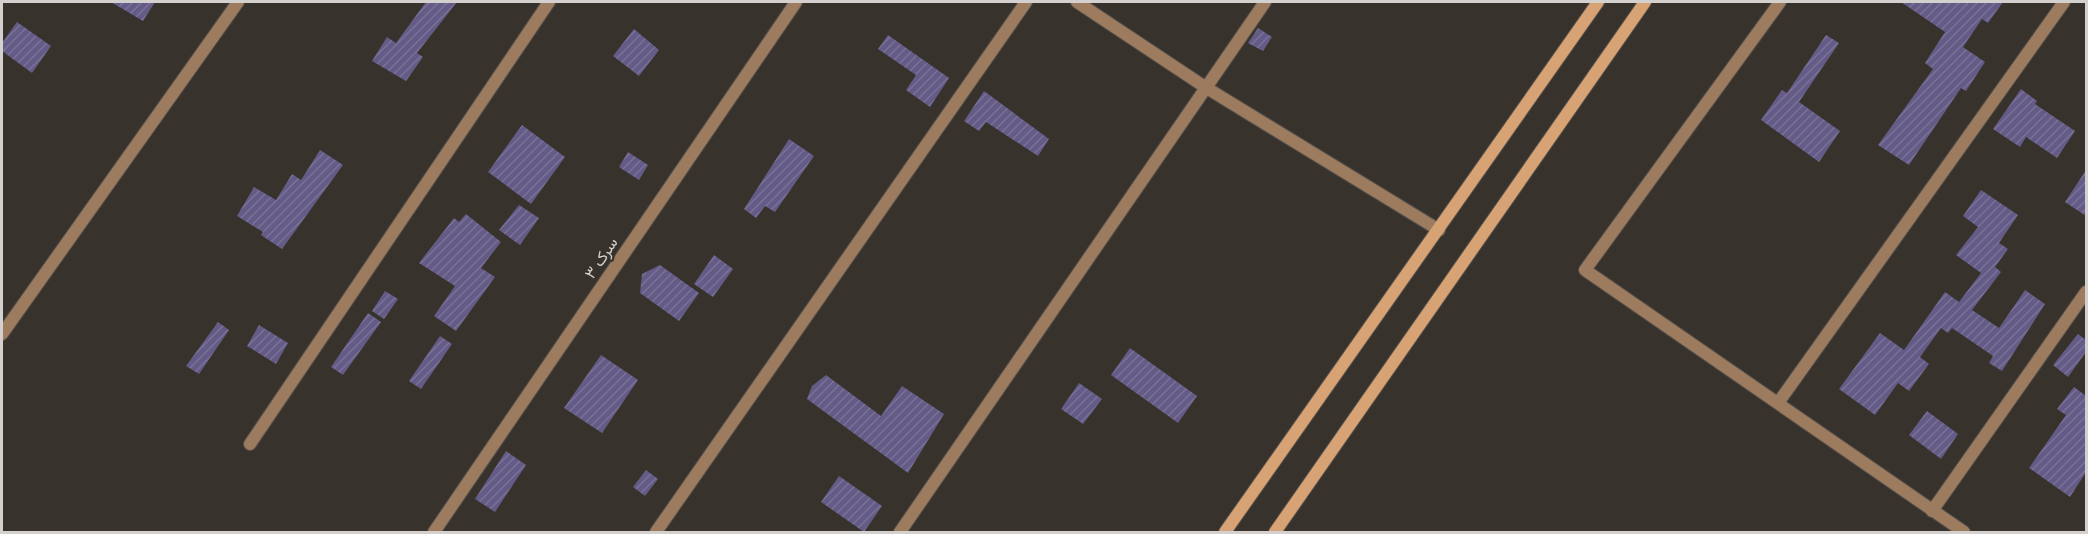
<svg xmlns="http://www.w3.org/2000/svg" width="2088" height="534" font-family="'Roboto Serif',Vazirmatn,serif">
  <style>
    .building { fill: url(#building-hatch) }
    .lines { fill: none; stroke-linecap: round; stroke-linejoin: round }
    .minor-casing { stroke: #544e4a; stroke-width: 14 }
    .secondary-casing { stroke: #544e4a; stroke-width: 14 }
    .minor { stroke: #9c7b5e; stroke-width: 12 }
    .secondary { stroke: #d8a374; stroke-width: 12 }
    .labels { text-anchor: middle; dominant-baseline: central; stroke-width: 4.5; stroke-linejoin: round; paint-order: stroke }
    .street-label { font-size: 16px; fill: #d4d0cd; stroke: #38322d }
  </style>
  <defs>
    <pattern id="building-hatch" width="6" height="6" patternUnits="userSpaceOnUse" patternTransform="scale(1.5)"><rect width="6" height="6" fill="#645b87"/><path d="M-1 1l2-2M0 6l6-6M5 7l2-2" fill="none" stroke="#797297"/></pattern>
  </defs>
  <rect width="100%" height="100%" fill="#38322d"/>
  <!-- building -->
  <g class="building">
    <path d="M111,2H155L143,21Z"/>
    <path d="M426,2H457L417,53L423,57L406,81L372,61L387,37L396,43Z"/>
    <path d="M1901,2H2003L1988,23L1982,19L1963,47L1985,62L1966,91L1961,88L1909,165L1878,145L1933,69L1925,63L1945,32Z"/>
    <path d="M17,22L51,46L32,73L2,51V43Z"/>
    <path d="M1258,28L1272,37L1263,51L1248,43Z"/>
    <path d="M634,29L659,50L639,76L613,56Z"/>
    <path d="M888,35L949,78L930,107L906,90L916,75L878,49Z"/>
    <path d="M1826,35L1839,43L1799,102L1840,131L1819,162L1761,120L1782,90L1787,93Z"/>
    <path d="M2021,89L2037,101L2035,104L2075,131L2057,158L2026,137L2020,147L1993,129Z"/>
    <path d="M984,91L1049,139L1038,156L986,122L979,131L964,121Z"/>
    <path d="M522,125L565,157L531,204L488,172Z"/>
    <path d="M789,139L814,156L775,212L765,206L756,218L744,209Z"/>
    <path d="M320,150L343,165L282,249L261,235L263,232L237,216L254,187L276,200L292,174L301,180Z"/>
    <path d="M628,152L648,165L639,180L619,167Z"/>
    <path d="M2086,170V216L2065,202Z"/>
    <path d="M1981,190L2018,215L1999,243L2008,249L1995,267L2001,272L1972,310L1999,328L2025,290L2045,304L2002,371L1989,363L1993,356L1952,328L1948,333L1941,328L1920,357L1929,364L1909,391L1898,383L1875,415L1839,389L1880,333L1904,350L1945,292L1959,302L1981,273L1956,255L1978,227L1963,216Z"/>
    <path d="M519,205L539,218L520,245L499,230Z"/>
    <path d="M466,214L501,242L481,268L495,277L456,331L434,316L455,286L419,263L454,218L459,222Z"/>
    <path d="M714,255L733,269L713,297L694,284Z"/>
    <path d="M660,265L699,293L679,321L640,293L642,274Z"/>
    <path d="M385,291L398,299L384,319L372,311Z"/>
    <path d="M368,313L381,322L343,375L331,367Z"/>
    <path d="M218,322L229,330L199,374L186,366Z"/>
    <path d="M259,325L288,343L276,364L247,346Z"/>
    <path d="M2078,334L2086,340V352L2068,377L2053,365Z"/>
    <path d="M440,336L452,344L421,389L409,381Z"/>
    <path d="M1130,348L1197,396L1178,423L1111,375Z"/>
    <path d="M601,355L638,380L602,433L564,408Z"/>
    <path d="M826,375L881,416L902,386L944,414L908,473L807,399L812,386Z"/>
    <path d="M1079,383L1102,399L1083,424L1061,409Z"/>
    <path d="M2074,387L2086,396V472L2070,497L2029,468L2066,415L2057,409Z"/>
    <path d="M1927,411L1958,434L1941,459L1909,435Z"/>
    <path d="M506,451L526,465L495,512L475,499Z"/>
    <path d="M646,470L658,479L645,496L633,487Z"/>
    <path d="M839,476L882,506L864,532L821,502Z"/>
  </g>
  <g class="lines">
    <defs>
      <g id="minor">
        <path d="M1077,2L1205,87L1439,230"/>
        <path d="M1780,2L1585,270L1964,532"/>
        <path d="M2,334L238,2"/>
        <path d="M1778,403L2064,2"/>
        <path d="M250,444L549,2"/>
        <path d="M1932,511L2086,292"/>
        <path d="M434,532L796,2"/>
        <path d="M656,532L1026,2"/>
        <path d="M900,532L1265,2"/>
      </g>
      <g id="secondary">
        <path d="M1225,532L1598,2"/>
        <path d="M1275,532L1645,2"/>
      </g>
    </defs>
    <!-- minor casing -->
    <use href="#minor" class="minor-casing"/>
    <!-- secondary casing -->
    <use href="#secondary" class="secondary-casing"/>
    <!-- minor -->
    <use href="#minor" class="minor"/>
    <!-- secondary -->
    <use href="#secondary" class="secondary"/>
  </g>
  <g class="labels">
    <!-- street labels -->
    <g class="street-label">
      <text transform="translate(601 258) rotate(-56)">سرک ۳</text>
    </g>
  </g>
  <!-- border -->
  <rect width="2088" height="534" fill="none" stroke="#d4d0cd" stroke-width="6"/>
</svg>
